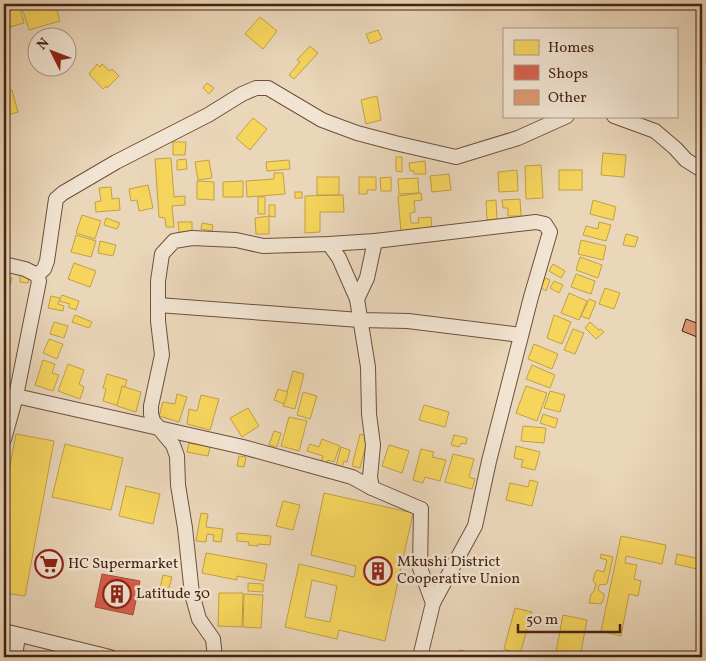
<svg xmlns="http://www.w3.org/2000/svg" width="706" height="661" font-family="Vollkorn,serif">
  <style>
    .homes { fill: #f6d55c; stroke: #c1a046; fill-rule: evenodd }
    .shops { fill: #d6604d; stroke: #aa4e3b }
    .building { fill: #db9770; stroke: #452311 }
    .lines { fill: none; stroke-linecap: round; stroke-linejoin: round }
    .minor-casing { stroke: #6e503b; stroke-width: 16 }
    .minor { stroke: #f1e4d2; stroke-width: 14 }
    .labels { text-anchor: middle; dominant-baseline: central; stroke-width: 5; stroke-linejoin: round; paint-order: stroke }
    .poi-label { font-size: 15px; fill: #452311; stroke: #f1e4d2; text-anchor: start }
  </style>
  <rect width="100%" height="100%" fill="#ead6b9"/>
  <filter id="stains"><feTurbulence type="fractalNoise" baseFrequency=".004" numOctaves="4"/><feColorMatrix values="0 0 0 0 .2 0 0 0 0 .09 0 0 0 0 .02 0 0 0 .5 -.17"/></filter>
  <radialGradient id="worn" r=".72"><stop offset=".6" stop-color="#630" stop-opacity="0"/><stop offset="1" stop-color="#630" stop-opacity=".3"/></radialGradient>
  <!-- homes -->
  <g class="homes">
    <path d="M9,4H19L24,23L10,27L6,9L10,8Z"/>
    <path d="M25,4H55L60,21L29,30L21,5Z"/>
    <path d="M260,17L277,31L263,49L245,34Z"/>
    <path d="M378,30L382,39L370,44L366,34Z"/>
    <path d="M310,46L318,53L294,79L289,75L300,62L297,60Z"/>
    <path d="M97,64L100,67L102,64L110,71L112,69L119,76L107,88L106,86L103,89L89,74Z"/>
    <path d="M4,81L7,92L12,90L18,112L4,116Z"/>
    <path d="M207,83L214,88L209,94L203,88Z"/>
    <path d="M377,96L381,120L366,124L361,100Z"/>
    <path d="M253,118L267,129L250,150L236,138Z"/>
    <path d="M173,142H186L185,155H173Z"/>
    <path d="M603,153L626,155L624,177L601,175Z"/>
    <path d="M396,157H402V172L396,171Z"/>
    <path d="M171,158L174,197L185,196V205L172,206L174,227H166L165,218L159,217L155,159Z"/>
    <path d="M186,159L187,169L177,170V160Z"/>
    <path d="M209,160L212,178L198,180L195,162Z"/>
    <path d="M289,160L290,169L267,171L266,162Z"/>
    <path d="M425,161L426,174H414V171H410L409,163Z"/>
    <path d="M541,165L543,198L526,199L525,166Z"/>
    <path d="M517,170L518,191L499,192L498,172Z"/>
    <rect x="559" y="170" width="23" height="20"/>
    <path d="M274,173H283L285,194L247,197L246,181L274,179Z"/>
    <path d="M449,174L451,190L432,192L430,176Z"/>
    <rect x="317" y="177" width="22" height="18"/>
    <path d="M359,177H376V190H367V194H359Z"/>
    <path d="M391,177V191H381L380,178Z"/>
    <path d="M418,178L419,193L399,194L398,179Z"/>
    <path d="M197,181L214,182V200L197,199Z"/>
    <path d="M243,181V197H223V182Z"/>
    <path d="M148,185L153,208L139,211L137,200L131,201L129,189Z"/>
    <path d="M111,187L112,199L119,198L120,210L96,212L95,202L101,201L99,188Z"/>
    <rect x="295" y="192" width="7" height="6"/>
    <path d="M421,193L422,200L414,201L415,212L410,213L411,223H419L418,218L431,217L432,230L401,233L398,196Z"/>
    <path d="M343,195L344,212H320V232L305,233V196Z"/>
    <rect x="258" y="197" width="7" height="17"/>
    <path d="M520,199L521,216H508V208H503L502,200Z"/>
    <path d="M496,200L497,219L487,220L486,201Z"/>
    <path d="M593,200L616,207L613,220L590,214Z"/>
    <path d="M269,205H275V217L269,216Z"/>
    <path d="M82,215L101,221L95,239L76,233Z"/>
    <path d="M269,216V234H256L255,218Z"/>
    <path d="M106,218L120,223L117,229L104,225Z"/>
    <path d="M178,222H192V231L179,232Z"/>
    <path d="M599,222L611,225L606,241L583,235L586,226L598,229Z"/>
    <path d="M202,223L213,225L212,231L201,229Z"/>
    <path d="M626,234L638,237L635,247L623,245Z"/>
    <path d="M76,235L96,241L91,257L71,252Z"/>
    <path d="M581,240L606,246L603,260L578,254Z"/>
    <path d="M100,241L116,245L113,256L98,253Z"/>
    <path d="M580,257L602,265L598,278L576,270Z"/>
    <path d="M74,263L96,271L90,287L68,279Z"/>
    <path d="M553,264L565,271L561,278L549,271Z"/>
    <path d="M576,274L595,281L591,294L571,287Z"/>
    <path d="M20,275L29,276L28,283L20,282Z"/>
    <path d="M4,276L12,278L6,300L4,299Z"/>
    <path d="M545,278L550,280L546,291L541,288Z"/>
    <path d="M554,281L563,285L559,293L550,288Z"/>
    <path d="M605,288L620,293L614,309L599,304Z"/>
    <path d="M569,293L587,301L579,320L561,313Z"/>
    <path d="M62,295L79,301L76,310L68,307L70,304L59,301Z"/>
    <path d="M51,296L60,298L58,304L64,306L63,311L48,308Z"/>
    <path d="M589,299L596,302L589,319L581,316Z"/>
    <path d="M75,315L92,322L89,328L72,322Z"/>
    <path d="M554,315L571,322L562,344L547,338Z"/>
    <path d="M54,322L68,326L64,338L50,334Z"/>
    <path d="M590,322L599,330L601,329L604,332L596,339L585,328Z"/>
    <path d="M573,329L584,333L575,354L564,350Z"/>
    <path d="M49,339L63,344L57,359L43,353Z"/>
    <path d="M534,344L558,354L552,369L528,359Z"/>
    <path d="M43,360L55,364L52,373L59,375L53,391L35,385Z"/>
    <path d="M68,364L84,370L79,384L84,387L80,399L58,391Z"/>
    <path d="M532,365L555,375L550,388L526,379Z"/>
    <path d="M293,371L304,374L295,409L283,406Z"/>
    <path d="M107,374L127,380L119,406L103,401L106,389L103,388Z"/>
    <path d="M122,386L141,392L136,412L117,406Z"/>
    <path d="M526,386L547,393L537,421L516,413Z"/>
    <path d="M278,389L288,392L284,404L274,400Z"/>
    <path d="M550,391L565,395L560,412L544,408Z"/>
    <path d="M303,392L317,396L310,419L297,415Z"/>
    <path d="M177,394L187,397L179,422L159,416L163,402L175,404Z"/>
    <path d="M201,395L219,399L210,430L187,424L189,409L197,411Z"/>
    <path d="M424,405L449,412L445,427L419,420Z"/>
    <path d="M248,408L259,426L242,437L230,418Z"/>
    <path d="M543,414L558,419L555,428L540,423Z"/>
    <path d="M289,417L307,421L299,451L281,446Z"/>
    <path d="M523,426L546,428L544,443L521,441Z"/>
    <path d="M274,431L281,433L277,447L269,445Z"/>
    <path d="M16,434L54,441L25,596L4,593V497Z"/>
    <path d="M360,434L368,437L360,468L352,466Z"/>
    <path d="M454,435L467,438L466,444L461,443L459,447L451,445Z"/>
    <path d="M322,439L340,446L334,462L328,460L327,463L321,461L323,456L307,451L310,444L319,447Z"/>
    <path d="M189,443L210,447L208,456L187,452Z"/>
    <path d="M65,444L123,458L111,510L52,497Z"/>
    <path d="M389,445L409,451L402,473L382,466Z"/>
    <path d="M516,446L540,452L535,470L521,467L523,460L514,458Z"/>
    <path d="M341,447L350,450L347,462L344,461L342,467L336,466Z"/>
    <path d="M421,449L434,452L432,457L446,460L440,481L425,477L423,483L413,480Z"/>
    <path d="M453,454L474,459L469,477L475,479L472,489L445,482Z"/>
    <path d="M239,456L246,457L244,467L237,466Z"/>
    <path d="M530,480L538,482L532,506L506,500L510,483L528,487Z"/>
    <path d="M126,486L160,494L153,524L119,516Z"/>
    <path d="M324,493L413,513L385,641L339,630L337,639L285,627L299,564L354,577L356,566L311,555ZM312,580L337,586L330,622L305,617Z"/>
    <path d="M283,501L300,505L293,530L276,526Z"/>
    <path d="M201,513L208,514L206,527L223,529L221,542L213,541L214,535L207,534L206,542L196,541Z"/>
    <path d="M237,533L271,536L270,545L258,544V546L248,545L249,542L237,541Z"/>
    <path d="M621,536L666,545L662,564L626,556L625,563L637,565L634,579L641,581L638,596L629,594L621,636L601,631Z"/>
    <path d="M206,553L267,564L264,581L237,576V580L202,573Z"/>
    <path d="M601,554L613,557L607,584L599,585L598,590L604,594V598L601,604L589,603L591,594L594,591L596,584L593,581L595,573L597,570L604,572L607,560L600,558Z"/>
    <path d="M677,554L700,559L697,569L675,564Z"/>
    <path d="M163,575L172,577L167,594L159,592Z"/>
    <path d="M248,583L263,584V592L248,591Z"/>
    <path d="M702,588V617H697Z"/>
    <path d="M219,593H243L242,627L218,626Z"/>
    <path d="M244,594L263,595L261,628L243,627Z"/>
    <path d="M515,608L532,612L520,654L504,649Z"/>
    <path d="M563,615L587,620L580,657H555Z"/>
    <path d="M460,650L484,656V657H458Z"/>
  </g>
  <!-- shops -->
  <path class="shops" d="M102,574L140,581L133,615L95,607Z"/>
  <!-- building -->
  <path class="building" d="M686,319L702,325V339L682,331Z"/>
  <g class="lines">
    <defs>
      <g id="minor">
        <path d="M614,116L655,131L675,148L686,160L702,170"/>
        <path d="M329,244L339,258L357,299L368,367L369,414L373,445L370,477L372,488L421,509L420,568L433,603"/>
        <path d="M4,264L25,269L37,275L39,281L16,396L4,439"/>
        <path d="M37,275L44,269L47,261L56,199L63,193L116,162L208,115L242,94L256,88H268L322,120L357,133L395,143L456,157L518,138L567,116"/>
        <path d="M357,299L367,278L375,241"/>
        <path d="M158,305L360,320L408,321L521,335"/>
        <path d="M16,396L243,447L352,477L372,488"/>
        <path d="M4,631L110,657"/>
        <path d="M15,657L18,635"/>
        <path d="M215,657L213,639L199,619L192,594L185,528L178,485L177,456L173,445L153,421L151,414V406L162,355L158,321V281L162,254L174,241L192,238L236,240L263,246L329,244L375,241L536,222L545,224L550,232L531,297L489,461L475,526L433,603L420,657"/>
      </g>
    </defs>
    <!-- minor casing -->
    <use href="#minor" class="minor-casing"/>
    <!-- minor -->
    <use href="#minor" class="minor"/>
  </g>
  <!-- icons -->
  <defs>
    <symbol id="supermarket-ring" viewBox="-11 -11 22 22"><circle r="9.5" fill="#f1e4d2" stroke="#8f2418" stroke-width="1.5"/><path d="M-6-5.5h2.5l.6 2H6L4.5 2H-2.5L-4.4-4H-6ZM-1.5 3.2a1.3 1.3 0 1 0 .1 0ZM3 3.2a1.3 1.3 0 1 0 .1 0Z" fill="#8f2418"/></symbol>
    <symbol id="building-ring" viewBox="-11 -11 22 22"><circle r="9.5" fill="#f1e4d2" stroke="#8f2418" stroke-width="1.5"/><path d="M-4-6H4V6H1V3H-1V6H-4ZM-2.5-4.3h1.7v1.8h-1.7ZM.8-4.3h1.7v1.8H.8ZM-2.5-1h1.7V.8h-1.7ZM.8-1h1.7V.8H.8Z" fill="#8f2418"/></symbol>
  </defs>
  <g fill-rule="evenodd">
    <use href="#supermarket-ring" x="33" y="548" width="32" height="32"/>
    <use href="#building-ring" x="362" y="555" width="32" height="32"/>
    <use href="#building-ring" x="101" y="578" width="32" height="32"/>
  </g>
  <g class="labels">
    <!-- poi labels -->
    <g class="poi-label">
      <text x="397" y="562">Mkushi District<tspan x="397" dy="17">Cooperative Union</tspan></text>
      <text x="68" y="564">HC Supermarket</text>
      <text x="136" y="594">Latitude 30</text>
    </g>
  </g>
  <!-- margin -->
  <rect width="706" height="661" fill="none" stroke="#ead6b9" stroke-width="20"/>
  <rect x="5" y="5" width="696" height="651" fill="none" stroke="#452311" stroke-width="2.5"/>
  <rect x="10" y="10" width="686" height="641" fill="none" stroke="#452311"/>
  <!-- legend -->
  <rect x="503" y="28" width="175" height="90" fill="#f1e4d2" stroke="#ac9785"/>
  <rect x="514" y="40" width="25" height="15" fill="#f6d55c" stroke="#ac9785"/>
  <text x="548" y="52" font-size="15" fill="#452311">Homes</text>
  <rect x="514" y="65" width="25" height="15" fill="#d6604d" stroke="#ac9785"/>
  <text x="548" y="78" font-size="15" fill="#452311">Shops</text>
  <rect x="514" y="90" width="25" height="15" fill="#db9770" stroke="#ac9785"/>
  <text x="548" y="102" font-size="15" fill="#452311">Other</text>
  <!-- north arrow -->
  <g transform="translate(52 52) rotate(312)"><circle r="24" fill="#f1e4d2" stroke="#ac9785"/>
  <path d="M0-4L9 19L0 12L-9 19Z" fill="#8f2418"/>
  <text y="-8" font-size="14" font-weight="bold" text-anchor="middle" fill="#452311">N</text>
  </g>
  <!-- scale -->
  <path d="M518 624v8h102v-8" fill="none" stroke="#452311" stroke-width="2.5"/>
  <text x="526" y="624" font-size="15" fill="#452311" stroke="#f1e4d2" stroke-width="4" paint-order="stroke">50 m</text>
  <rect width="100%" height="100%" filter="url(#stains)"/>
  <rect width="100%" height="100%" fill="url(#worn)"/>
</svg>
